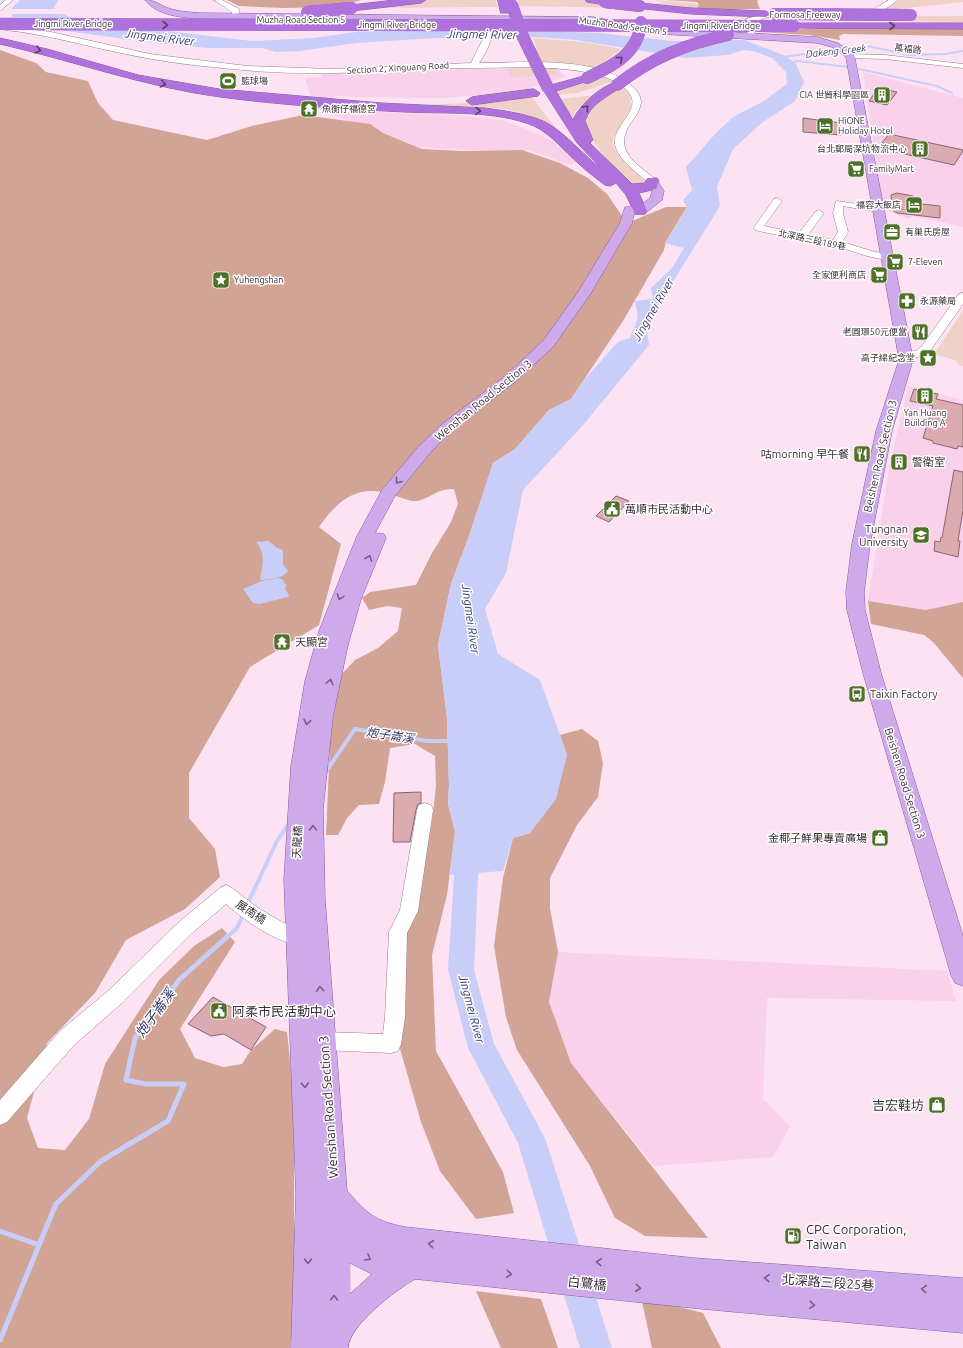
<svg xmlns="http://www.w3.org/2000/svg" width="963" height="1348" font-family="Ubuntu,'Noto Sans TC',sans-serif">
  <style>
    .built { fill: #f9d1eb }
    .green { fill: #efd1c7 }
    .forest { fill: #d1a495 }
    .water { fill: #c8cef7 }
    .pier { fill: #fde2f3 }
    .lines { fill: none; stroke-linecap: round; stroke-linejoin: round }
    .stream-far2 { stroke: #c8cef7; stroke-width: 2 }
    .stream-far1 { stroke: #c8cef7; stroke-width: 4 }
    .stream { stroke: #c8cef7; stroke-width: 5 }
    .river { fill: #c8cef7; fill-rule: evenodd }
    .building { fill: #dcabb2; stroke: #8a666b }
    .minor-casing { stroke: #9a7c90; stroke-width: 1 }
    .major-casing { stroke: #875aa3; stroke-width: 1 }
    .highway-casing { stroke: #875aa3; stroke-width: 1 }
    .minor { fill: #fff; fill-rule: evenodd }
    .major { fill: #cfaaea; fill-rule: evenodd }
    .highway { fill: #af71dc; fill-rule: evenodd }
    .highway-bridge-casing { stroke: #875aa3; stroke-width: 12; stroke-linecap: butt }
    .highway-bridge { stroke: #af71dc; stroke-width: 12 }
    .oneway { stroke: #594061 }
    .oneway2 { stroke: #77607f }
    .labels { text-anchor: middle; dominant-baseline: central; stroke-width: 3; stroke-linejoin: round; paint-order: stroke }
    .far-street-label { font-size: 9px; fill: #3c2f38; stroke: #fff }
    .far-poi-label { font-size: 9px; fill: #3c2f38; stroke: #fff; text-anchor: start }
    .far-water-label { font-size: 10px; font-style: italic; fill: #373a6d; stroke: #fff }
    .street-label { font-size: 11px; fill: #3c2f38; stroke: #fff }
    .poi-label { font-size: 11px; fill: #3c2f38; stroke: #fff; text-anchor: start }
    .water-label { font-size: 12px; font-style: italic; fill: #373a6d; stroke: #fff }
    .near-poi-label { font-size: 13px; fill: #3c2f38; stroke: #fff; text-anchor: start }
    .near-street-label { font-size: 13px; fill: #3c2f38; stroke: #fff }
    .near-water-label { font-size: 14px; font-style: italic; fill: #373a6d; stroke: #fff }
  </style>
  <rect width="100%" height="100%" fill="#fde2f3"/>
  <!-- built -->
  <g class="built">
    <path d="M432,68L442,71L456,70L458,68H556L566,77L517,92L442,98L350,97L341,96H335L331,101L330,106L334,110L463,116L502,120L529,130L552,141L577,162L570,165L529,150H469L420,147L325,112L310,95L305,78L323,77L322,74Z"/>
    <path d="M863,72L963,98V227L913,216L909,219L883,209Z"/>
    <path d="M908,386L963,400V602L926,610L868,601L889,468Z"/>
    <path d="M558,952L947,971L956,1001L767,998L763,1099L790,1126L773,1157L654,1166L571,1063L549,1002Z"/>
  </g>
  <!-- green -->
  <g class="green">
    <path d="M429,0H496L497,7L367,8Z"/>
    <path d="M518,0H584L641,8L519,6Z"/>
    <path d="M655,0L699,4L697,9L648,4L665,3Z"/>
    <path d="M899,0H963V2L878,11Z"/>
    <path d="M963,16V22L761,19L774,17Z"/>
    <path d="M534,38L584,42L621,49L602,64L593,68L543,63L537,51Z"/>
    <path d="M508,69H554L557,75L515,77L511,76Z"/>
    <path d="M598,74L624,88L630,95L631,108L613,138V145L617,153L647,183L635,186C613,168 592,146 584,119L592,106L619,87L609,83L577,93L559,95L556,90Z"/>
    <path d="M593,95L576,110L570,120L562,99Z"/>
    <path d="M532,97L563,138C556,131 548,124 539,119C506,103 455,107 419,105L471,103Z"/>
    <path d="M963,311V366H960L955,360L934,354Z"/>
  </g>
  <!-- forest -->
  <g class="forest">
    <path d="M227,0H361L337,7L282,8L239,6Z"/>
    <path d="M666,0H759L757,1L760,9H697L699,4L697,2Z"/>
    <path d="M820,28H963V36L843,34L839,36L840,40L810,35L759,32Z"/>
    <path d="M0,50L36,63L46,72L88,81L98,103L113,120L207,140L252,126L303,115L370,124L383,133L422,149L462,151L522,150L560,163L588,178L607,194L627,223L666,207H687L666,241L664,250L623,321L571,399L549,410L515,449L493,463L469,536L451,584L438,645L447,718L449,786L448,804L455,832L447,895L432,955L436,1051L503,1172L514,1213L476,1219L440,1171L421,1122L400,1049L403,935L416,906L432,821L436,786L435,756L415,744L390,748L385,782L379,804L359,805L347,818L338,835H326L331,721L337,679L355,660L378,648L398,631L402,608L387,606L369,610L362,598L370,592L416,585L432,553L451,522L458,504L454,489C438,488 431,498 417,501C409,502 398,496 390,494C357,484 337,501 319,527L341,544L319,625L250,667L189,773V818L215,849L220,877L185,909L126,940L95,993L47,1043L27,1118L38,1148L65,1150L89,1119L105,1064L159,980L194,946L222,928L235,942L180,1029L195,1058L223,1067L242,1064L251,1050L275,1029L287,1032L294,1099V1306L290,1348H0Z"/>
    <path d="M868,601L926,610L963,602V678L933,642L924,635L871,624Z"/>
    <path d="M582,729L598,741L603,763L598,797L577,825L550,878V908L558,952L549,1002L571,1063L708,1238L645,1236L615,1218L590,1166L517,1050L506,1017L494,946L503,878L513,838L530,833L567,755L560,735Z"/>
    <path d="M476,1291L541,1299L558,1348H501Z"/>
    <path d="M641,1297L703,1313L721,1348H652Z"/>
  </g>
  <!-- water -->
  <g class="water">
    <path d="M20,0H58L54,8L69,17L115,25L252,41L313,38L356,32L415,29H500L599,33L672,41H700L708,44L731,40H744L786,56L796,64L804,82L795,101L763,122L733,149L717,187L720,206L646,325L649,345L584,424L523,490L506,573L485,609L498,654L540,680L567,755L556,799L530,833L513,838L503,871L450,875L455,832L448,804L449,786L447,718L438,645L451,584L469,536L493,463L515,449L549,410L571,399L583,381L618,342L630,338L638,318L635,301L653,299L651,288L672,268L684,248L665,243L687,208L683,200L692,190L686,167L716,133L733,117L764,101L787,84L786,72L772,58L753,51L743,50L728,55L685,58L576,40L539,37L434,38L357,43L299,51L276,52L262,48H207L147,42L30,26L12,21V8Z"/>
    <path d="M269,541L277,548L283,550V564L288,571C282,579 271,579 261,580L260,579C263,565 266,554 256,542Z"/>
    <path d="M279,578L283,580L286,585L285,589L289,595L288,597L259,604L253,603L243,589L262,581Z"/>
  </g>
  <!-- pier -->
  <path class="pier" d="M10,9H60L68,14H10Z"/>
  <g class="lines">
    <!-- stream-far2 -->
    <g class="stream-far2">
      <path d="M0,18H17"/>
      <path d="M782,57L867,46L911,55L945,54L963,51"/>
      <path d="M790,63L797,61L848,67"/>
      <path d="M859,69L937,86L952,93"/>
    </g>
    <!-- stream-far1 -->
    <g class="stream-far1">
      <path d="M325,773L355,729L427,741H453"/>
      <path d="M247,905L277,841L289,824"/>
      <path d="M227,937L237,928L244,913"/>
    </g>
    <!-- stream -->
    <g class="stream">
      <path d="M0,1231L39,1245"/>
      <path d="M0,1340L56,1204L101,1161L168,1121L184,1084H146L126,1080L135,1038L180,979L228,936"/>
    </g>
    <!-- river -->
    <path class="river" d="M474,837L482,840L486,847L478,876L474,970L494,1044L545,1138L612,1348H580L518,1143L468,1048L448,970L454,876L466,840Z"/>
  </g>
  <!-- building -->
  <g class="building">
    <path d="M878,88L897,92L887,105L869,101Z"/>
    <path d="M803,118L840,123L841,135L803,132Z"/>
    <path d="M889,134L963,150V151L954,165L878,148Z"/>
    <path d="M897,193L913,196L911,203L940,206V218L897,213L892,210L891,195Z"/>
    <path d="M914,389L938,394L936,399L963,405V447L958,446L957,449L933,443V441L923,438L933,406L910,401Z"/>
    <path d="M954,470L963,472V510L958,541H960L958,557L934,551L935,541L940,542L941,537L942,538Z"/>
    <path d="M616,496L629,501L609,522L596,516Z"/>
    <path d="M421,792V803L418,804L416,810L410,842H393L394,793Z"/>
    <path d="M213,997L266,1027L251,1050L224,1034L211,1036L188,1024Z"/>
  </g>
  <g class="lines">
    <defs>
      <g id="minor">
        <path d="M6,0H13L0,11V5Z"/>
        <path d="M214,0H222L239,9L238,21H232V12Z"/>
        <path d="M889,0H897C890,8 865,21 855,14L872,10Z"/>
        <path d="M768,13H783L787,15L783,17H769L753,22L755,36L748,38L746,19Z"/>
        <path d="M486,17L493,19C495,35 488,50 479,63C523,63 599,55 633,87C637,91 641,96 641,102C640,111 635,117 630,124C613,151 636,163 655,179V183H649C638,173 621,162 616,148C607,125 652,108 622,86C590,62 509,68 468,68C424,68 379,72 334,73C297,74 259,72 222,68C190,65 158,61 126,54C85,46 46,34 5,30L1,28L5,26L51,32L150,54L247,66L332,69L471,63L484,37Z"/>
        <path d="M848,54L885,55L963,64V68L885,59L851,58L847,56Z"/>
        <path d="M777,198L782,201L764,226L799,233L816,211L819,210L824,213L808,235L833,240L838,232L833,213L836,201L881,207V211L878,212L843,206V213L848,232L842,242L875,252L892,254L893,256C886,264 858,253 849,250C818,240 786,238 755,230L753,228L755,226L774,199Z"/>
        <path d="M963,293V304L930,351C921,358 912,359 901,356L899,354L901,352L916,351L922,346L959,294Z"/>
        <path d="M425,803L431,805L433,810L418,911L407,933L405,1017L401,1044L398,1051L391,1053L323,1050L316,1048L313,1041L316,1034L323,1032L383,1034L385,1017L389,932L400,910L417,810L419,805Z"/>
        <path d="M226,885L232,888L258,908L282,922L297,928L311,931L314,937L311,943C287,952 244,920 226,904L191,934L122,1003L74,1045L7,1122L0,1125V1100L60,1031L108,991L179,922L220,888Z"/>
      </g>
      <g id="major">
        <path d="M145,0C157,0 160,6 171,9C181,12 190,12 200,13L593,17L643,27L817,37L838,43L854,54L912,354V363L892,431L870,544L864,592L865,610L881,673L963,936V986L955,983L951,975L863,673L847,610L846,592L852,544L876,431L898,363V354L846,57L832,47L817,43L643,33L593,23L200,19C181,17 157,16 145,0Z"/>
        <path d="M652,178L656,179L664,191L662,200L644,214H634L632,223L591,293L553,347L515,382L451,431L430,453L395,496L375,533L384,534L386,538L361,599L348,645L333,716L323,809L325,899L347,1191C368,1214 374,1221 405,1227L694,1258L963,1278V1333L703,1309L415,1279C396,1290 349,1325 348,1348H291L296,1194L284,880L291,766L305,681L319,631L357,536L382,490L418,447L441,425L505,376L543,341L578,292L620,223L625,207H638L650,198L652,191L646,181ZM350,1263L372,1274L350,1294Z"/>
      </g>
      <g id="highway">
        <path d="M395,0H426L421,3L352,11L347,8L352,5Z"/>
        <path d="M498,0H508L510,11L509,13H501Z"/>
        <path d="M586,0H609L610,2L605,5L587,2Z"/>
        <path d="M640,3L691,8L766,11L771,14L766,17L691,14L636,8L635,6Z"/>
        <path d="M794,23H963V29L790,28L789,26L790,24Z"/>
        <path d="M0,38L47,49L138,75L219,89L381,103L485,108C505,111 524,113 543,121C562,129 585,157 603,170L577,143L542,88L544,86L551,85L587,75L591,76L593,78L591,80L556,91L573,120C578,106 607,79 621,83L623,85L621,87C607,97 590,104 585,121L593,140L590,143L632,184L645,183L647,178H657L659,181L656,189L639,193L647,211L645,214H635L626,195L616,183L610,186L605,185C596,178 586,171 578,163C564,151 551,134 534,126C496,110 445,114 405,112C343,109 281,105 220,97C145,87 74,61 0,44Z"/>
        <path d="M534,89L540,93L538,96L472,105L466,101L472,97Z"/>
      </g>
    </defs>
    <!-- minor casing -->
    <use href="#minor" class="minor-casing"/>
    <!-- major casing -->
    <use href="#major" class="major-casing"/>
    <!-- highway casing -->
    <use href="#highway" class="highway-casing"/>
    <!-- minor -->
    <use href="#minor" class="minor"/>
    <!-- major -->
    <use href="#major" class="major"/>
    <!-- highway -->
    <use href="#highway" class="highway"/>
    <defs>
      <g id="highway-bridge">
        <path d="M605,2L640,6"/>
        <path d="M512,5L523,37L548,88"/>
        <path d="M307,12L352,8"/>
        <path d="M774,14L911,15"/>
        <path d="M0,24L794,26"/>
        <path d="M587,78C613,66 639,53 641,22"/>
        <path d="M617,85C651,58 686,44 728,35"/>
      </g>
    </defs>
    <!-- highway-bridge casing -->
    <use href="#highway-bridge" class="highway-bridge-casing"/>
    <!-- highway-bridge -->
    <use href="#highway-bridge" class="highway-bridge"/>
  </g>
  <!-- one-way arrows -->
  <defs><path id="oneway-chevron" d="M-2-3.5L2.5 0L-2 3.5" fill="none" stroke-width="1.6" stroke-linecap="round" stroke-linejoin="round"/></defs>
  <g class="oneway">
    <use href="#oneway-chevron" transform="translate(165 25)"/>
    <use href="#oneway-chevron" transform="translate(892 26)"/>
    <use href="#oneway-chevron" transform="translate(38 50) rotate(15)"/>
    <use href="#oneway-chevron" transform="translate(620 59) rotate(-39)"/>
    <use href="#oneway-chevron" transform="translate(163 84) rotate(12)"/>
    <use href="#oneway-chevron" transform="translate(586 108) rotate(-47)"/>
    <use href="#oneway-chevron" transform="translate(478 111) rotate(3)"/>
  </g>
  <g class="oneway2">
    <use href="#oneway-chevron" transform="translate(398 481) rotate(128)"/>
    <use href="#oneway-chevron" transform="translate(369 558) rotate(-68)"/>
    <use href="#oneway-chevron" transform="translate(340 597) rotate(110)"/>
    <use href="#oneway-chevron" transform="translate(330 682) rotate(-76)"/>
    <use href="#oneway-chevron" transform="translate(307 722) rotate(101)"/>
    <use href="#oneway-chevron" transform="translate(313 828) rotate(-90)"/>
    <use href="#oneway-chevron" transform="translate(320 989) rotate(-94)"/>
    <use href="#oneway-chevron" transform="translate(305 1085) rotate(87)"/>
    <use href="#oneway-chevron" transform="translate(431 1244) rotate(-174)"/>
    <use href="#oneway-chevron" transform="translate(368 1258) rotate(30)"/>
    <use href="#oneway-chevron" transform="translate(308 1261) rotate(91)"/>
    <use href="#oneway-chevron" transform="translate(599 1262) rotate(-174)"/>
    <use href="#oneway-chevron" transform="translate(509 1274) rotate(6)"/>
    <use href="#oneway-chevron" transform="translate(767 1278) rotate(-176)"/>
    <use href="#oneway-chevron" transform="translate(638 1288) rotate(6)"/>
    <use href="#oneway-chevron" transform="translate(924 1289) rotate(-176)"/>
    <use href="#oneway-chevron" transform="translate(334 1298) rotate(-89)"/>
    <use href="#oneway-chevron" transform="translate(812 1305) rotate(5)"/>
  </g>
  <!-- icons -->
  <defs>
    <symbol id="stadium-square" viewBox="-11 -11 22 22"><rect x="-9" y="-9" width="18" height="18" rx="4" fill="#4f7028" stroke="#fff"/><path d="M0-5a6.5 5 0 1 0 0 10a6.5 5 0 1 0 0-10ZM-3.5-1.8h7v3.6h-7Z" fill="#fff"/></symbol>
    <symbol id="building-square" viewBox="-11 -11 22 22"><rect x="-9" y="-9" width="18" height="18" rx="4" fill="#4f7028" stroke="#fff"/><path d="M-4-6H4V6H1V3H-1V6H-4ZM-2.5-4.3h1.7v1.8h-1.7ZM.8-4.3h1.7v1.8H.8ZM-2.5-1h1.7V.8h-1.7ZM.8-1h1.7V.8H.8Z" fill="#fff"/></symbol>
    <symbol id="temple-square" viewBox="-11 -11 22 22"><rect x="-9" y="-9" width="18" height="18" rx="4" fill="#4f7028" stroke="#fff"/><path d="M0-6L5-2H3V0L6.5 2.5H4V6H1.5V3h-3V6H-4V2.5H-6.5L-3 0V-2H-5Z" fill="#fff"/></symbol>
    <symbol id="hotel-square" viewBox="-11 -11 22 22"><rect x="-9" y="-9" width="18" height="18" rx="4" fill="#4f7028" stroke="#fff"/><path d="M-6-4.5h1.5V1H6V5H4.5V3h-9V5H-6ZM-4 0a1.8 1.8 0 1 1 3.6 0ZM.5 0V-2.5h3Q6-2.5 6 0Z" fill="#fff"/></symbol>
    <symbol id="supermarket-square" viewBox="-11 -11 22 22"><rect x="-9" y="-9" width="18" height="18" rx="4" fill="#4f7028" stroke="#fff"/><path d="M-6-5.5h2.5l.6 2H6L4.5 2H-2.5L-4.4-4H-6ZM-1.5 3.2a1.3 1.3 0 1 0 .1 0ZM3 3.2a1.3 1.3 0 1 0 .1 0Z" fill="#fff"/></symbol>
    <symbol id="office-square" viewBox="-11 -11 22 22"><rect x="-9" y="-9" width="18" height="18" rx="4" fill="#4f7028" stroke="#fff"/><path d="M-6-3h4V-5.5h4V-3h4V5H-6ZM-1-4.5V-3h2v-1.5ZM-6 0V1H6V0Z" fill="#fff"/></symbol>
    <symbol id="sight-square" viewBox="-11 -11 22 22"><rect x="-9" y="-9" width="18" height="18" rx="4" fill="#4f7028" stroke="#fff"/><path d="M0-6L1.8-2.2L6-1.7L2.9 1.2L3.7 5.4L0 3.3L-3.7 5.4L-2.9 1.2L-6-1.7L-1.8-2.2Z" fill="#fff"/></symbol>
    <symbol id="pharmacy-square" viewBox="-11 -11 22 22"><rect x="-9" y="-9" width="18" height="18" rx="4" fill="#4f7028" stroke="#fff"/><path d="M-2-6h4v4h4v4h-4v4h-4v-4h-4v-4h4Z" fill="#fff"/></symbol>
    <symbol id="restaurant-square" viewBox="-11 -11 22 22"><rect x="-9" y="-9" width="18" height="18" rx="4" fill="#4f7028" stroke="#fff"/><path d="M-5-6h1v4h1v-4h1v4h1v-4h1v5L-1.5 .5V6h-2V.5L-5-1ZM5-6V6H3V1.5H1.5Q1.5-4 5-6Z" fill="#fff"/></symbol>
    <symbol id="civic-square" viewBox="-11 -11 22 22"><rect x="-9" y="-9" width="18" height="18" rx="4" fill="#4f7028" stroke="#fff"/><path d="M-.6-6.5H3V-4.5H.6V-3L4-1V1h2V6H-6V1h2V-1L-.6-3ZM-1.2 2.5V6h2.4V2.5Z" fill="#fff"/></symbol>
    <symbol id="university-square" viewBox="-11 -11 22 22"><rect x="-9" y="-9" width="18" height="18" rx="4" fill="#4f7028" stroke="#fff"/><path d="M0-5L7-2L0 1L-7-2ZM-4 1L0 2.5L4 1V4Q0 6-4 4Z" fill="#fff"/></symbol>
    <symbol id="bus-square" viewBox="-11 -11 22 22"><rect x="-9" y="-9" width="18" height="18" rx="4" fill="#4f7028" stroke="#fff"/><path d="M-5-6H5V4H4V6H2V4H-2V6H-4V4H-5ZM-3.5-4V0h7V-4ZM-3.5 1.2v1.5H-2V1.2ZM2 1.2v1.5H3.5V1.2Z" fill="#fff"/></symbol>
    <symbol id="shop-square" viewBox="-11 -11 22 22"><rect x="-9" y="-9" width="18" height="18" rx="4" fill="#4f7028" stroke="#fff"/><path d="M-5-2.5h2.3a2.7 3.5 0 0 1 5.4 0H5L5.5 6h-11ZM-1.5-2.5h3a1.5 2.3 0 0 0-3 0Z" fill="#fff"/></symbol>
    <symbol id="fuel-square" viewBox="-11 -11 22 22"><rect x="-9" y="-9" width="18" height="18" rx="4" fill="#4f7028" stroke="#fff"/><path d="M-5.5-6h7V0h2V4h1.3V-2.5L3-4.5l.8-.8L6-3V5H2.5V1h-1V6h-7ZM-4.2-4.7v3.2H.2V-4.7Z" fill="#fff"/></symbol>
  </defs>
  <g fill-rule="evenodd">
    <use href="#stadium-square" x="218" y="71" width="20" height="20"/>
    <use href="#building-square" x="872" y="85" width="20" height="20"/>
    <use href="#temple-square" x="299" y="99" width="20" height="20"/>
    <use href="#hotel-square" x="815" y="116" width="20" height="20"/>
    <use href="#building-square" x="910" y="139" width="20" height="20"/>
    <use href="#supermarket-square" x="846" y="159" width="20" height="20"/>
    <use href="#hotel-square" x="904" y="195" width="20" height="20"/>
    <use href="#office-square" x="882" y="222" width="20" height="20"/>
    <use href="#supermarket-square" x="885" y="252" width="20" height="20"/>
    <use href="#supermarket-square" x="869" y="265" width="20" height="20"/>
    <use href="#sight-square" x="211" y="270" width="20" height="20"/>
    <use href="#pharmacy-square" x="897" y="291" width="20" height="20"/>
    <use href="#restaurant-square" x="910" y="322" width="20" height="20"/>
    <use href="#sight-square" x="918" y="348" width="20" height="20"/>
    <use href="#building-square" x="915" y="386" width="20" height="20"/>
    <use href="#restaurant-square" x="852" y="444" width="20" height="20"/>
    <use href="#building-square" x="889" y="452" width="20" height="20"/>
    <use href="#civic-square" x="602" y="499" width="20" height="20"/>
    <use href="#university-square" x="911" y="525" width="20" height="20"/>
    <use href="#temple-square" x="272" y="632" width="20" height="20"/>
    <use href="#bus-square" x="847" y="684" width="20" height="20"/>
    <use href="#shop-square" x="870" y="828" width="20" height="20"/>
    <use href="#civic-square" x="209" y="1001" width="20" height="20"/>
    <use href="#shop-square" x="927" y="1095" width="20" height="20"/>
    <use href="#fuel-square" x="783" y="1226" width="20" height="20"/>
  </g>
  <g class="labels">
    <!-- far-street labels -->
    <g class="far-street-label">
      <text x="805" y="15">Formosa Freeway</text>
      <text x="301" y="20">Muzha Road Section 5</text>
      <text x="73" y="24">Jingmi River Bridge</text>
      <text x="397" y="25">Jingmi River Bridge</text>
      <text transform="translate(623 26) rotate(8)">Muzha Road Section 5</text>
      <text x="721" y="26">Jingmi River Bridge</text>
      <text transform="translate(908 49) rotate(6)">萬福路</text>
      <text transform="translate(398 68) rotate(-3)">Section 2, Xinguang Road</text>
      <text transform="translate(812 240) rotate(12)">北深路三段189巷</text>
    </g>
    <!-- far-poi labels -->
    <g class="far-poi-label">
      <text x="241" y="81">籃球場</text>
      <text x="869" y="95" text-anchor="end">CIA 世貿科學園區</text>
      <text x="322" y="109">魚衡仔福德宮</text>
      <text x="838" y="121">HiONE<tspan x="838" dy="10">Holiday Hotel</tspan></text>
      <text x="907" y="149" text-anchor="end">台北郵局深坑物流中心</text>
      <text x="869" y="169">FamilyMart</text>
      <text x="901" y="205" text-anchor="end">福容大飯店</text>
      <text x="905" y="232">有巢氏房屋</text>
      <text x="908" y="262">7-Eleven</text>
      <text x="866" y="275" text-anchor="end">全家便利商店</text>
      <text x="234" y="280">Yuhengshan</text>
      <text x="920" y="301">永源藥局</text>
      <text x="907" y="332" text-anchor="end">老圓環50元便當</text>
      <text x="915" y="358" text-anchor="end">高子綿紀念堂</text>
      <text x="925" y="413" text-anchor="middle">Yan Huang<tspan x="925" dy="10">Building A</tspan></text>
    </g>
    <!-- far-water labels -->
    <g class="far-water-label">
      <text transform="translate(836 51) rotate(-6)">Dakeng Creek</text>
    </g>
    <!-- street labels -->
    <g class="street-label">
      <text transform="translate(483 400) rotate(-39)">Wenshan Road Section 3</text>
      <text transform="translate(880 456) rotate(-77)">Beishen Road Section 3</text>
      <text transform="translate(905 783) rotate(73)">Beishen Road Section 3</text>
      <text transform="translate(297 842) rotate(-87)">天龍橋</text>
      <text transform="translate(251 912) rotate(33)">展南橋</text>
    </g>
    <!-- poi labels -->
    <g class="poi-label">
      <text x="849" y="454" text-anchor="end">咕morning 早午餐</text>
      <text x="912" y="462">警衛室</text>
      <text x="625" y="509">萬順市民活動中心</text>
      <text x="908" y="529" text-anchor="end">Tungnan<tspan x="908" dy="13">University</tspan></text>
      <text x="295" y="642">天顯宮</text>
      <text x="870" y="694">Taixin Factory</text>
      <text x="867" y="838" text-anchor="end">金椰子鮮果專賣廣場</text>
    </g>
    <!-- water labels -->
    <g class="water-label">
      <text transform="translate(482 34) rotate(1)">Jingmei River</text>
      <text transform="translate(160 37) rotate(7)">Jingmei River</text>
      <text transform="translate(653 309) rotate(-60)">Jingmei River</text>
      <text transform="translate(471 619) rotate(82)">Jingmei River</text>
      <text transform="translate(390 735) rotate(9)">炮子崙溪</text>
      <text transform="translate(472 1009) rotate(75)">Jingmei River</text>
    </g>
    <!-- near-poi labels -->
    <g class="near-poi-label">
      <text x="232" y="1011">阿柔市民活動中心</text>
      <text x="924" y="1105" text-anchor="end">吉宏鞋坊</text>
      <text x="806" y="1229">CPC Corporation,<tspan x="806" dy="15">Taiwan</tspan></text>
    </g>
    <!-- near-street labels -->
    <g class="near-street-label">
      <text transform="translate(328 1107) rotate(-94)">Wenshan Road Section 3</text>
      <text transform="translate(828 1282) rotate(4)">北深路三段25巷</text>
      <text transform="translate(587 1283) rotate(6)">白鷺橋</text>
    </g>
    <!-- near-water labels -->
    <g class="near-water-label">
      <text transform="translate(155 1013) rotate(-54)">炮子崙溪</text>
    </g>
  </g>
</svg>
